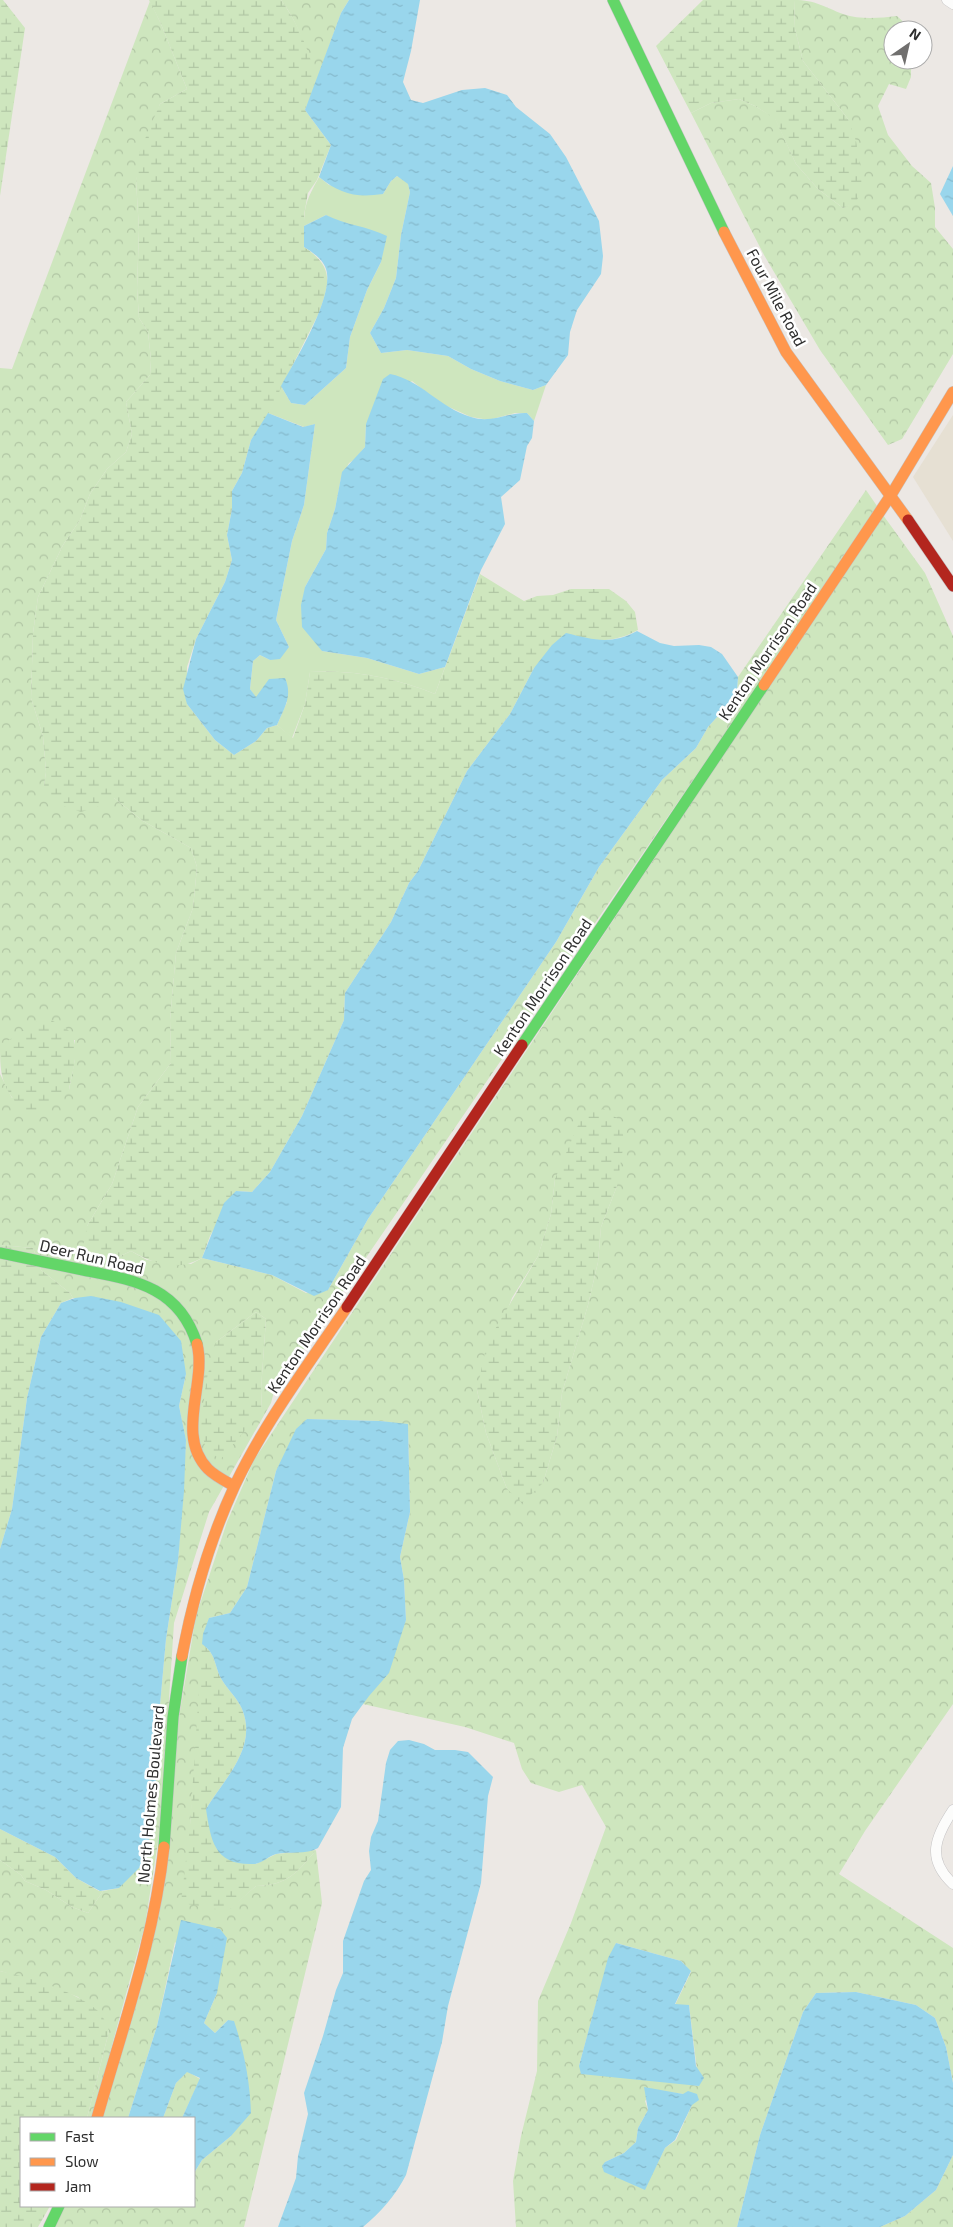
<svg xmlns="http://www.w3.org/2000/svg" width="953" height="2227" font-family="'Exo 2',sans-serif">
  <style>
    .education { fill: #e6e0d3 }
    .grass { fill: #cee6be }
    .forest { fill: url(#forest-crowns); fill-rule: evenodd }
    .wetland { fill: url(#wetland-marsh) }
    .water { fill: url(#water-ripples) }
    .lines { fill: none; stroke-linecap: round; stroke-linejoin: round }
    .street-casing { stroke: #c5c4c5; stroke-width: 11 }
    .fast-casing { stroke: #c5c4c5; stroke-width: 12 }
    .slow-casing { stroke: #c5c4c5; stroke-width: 12 }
    .jam-casing { stroke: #c5c4c5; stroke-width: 12 }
    .street { stroke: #fcfcfb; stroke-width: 10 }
    .fast { stroke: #63d668; stroke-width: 11 }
    .slow { stroke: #ff974d; stroke-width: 11 }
    .jam { stroke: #b3261e; stroke-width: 11 }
    .labels { text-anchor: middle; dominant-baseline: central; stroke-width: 5; stroke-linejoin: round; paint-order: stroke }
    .street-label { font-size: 16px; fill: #2e2e2e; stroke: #fff }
  </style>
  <defs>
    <pattern id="forest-crowns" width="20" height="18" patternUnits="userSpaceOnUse" patternTransform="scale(1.25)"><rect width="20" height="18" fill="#cee6be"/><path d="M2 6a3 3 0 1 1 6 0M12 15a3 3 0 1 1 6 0" fill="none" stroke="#b1c6a4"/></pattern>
    <pattern id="wetland-marsh" width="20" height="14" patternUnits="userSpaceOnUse" patternTransform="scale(1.25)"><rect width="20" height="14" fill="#cee6be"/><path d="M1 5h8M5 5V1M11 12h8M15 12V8" fill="none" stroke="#b1c6a4"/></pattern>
    <pattern id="water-ripples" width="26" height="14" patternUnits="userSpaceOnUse" patternTransform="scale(1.25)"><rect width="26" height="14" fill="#99d6ec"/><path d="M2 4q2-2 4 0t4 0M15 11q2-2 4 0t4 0" fill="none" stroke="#84b8cb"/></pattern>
  </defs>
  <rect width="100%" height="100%" fill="#ece8e4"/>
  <!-- education -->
  <path class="education" d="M953,415V541L913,477Z"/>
  <!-- grass -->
  <path class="grass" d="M397,176L408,183L410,192L401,235L396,278L384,308L370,333L381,353L407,350L448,356L471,369L500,381L533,390L546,385L534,421L527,413H515L489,420L471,417L440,403L412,381L366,424L365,447L354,460L349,463L341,478L335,509L327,533L326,549L305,587L322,651L367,658L419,674L445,667L435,694C397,678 351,669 310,672L305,704L292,738L277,725L287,702L256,698L250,689L253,661L260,655L270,660L289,647L276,620L292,541L304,505L315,424L304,427L268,413L281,386L291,403L305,405L346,368L350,337L367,290L381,262L350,224L338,222L326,215L304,226C304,203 309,196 319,177L329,185L383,194L391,181Z"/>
  <!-- forest -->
  <g class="forest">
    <path d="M281,0H349L341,13L315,85C308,54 300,25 281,0Z"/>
    <path d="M794,0C816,0 824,7 843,14C861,20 879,18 897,16L912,30H893V60H911V77L906,89L889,84L878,106L888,135L912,166L931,183L935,208V227L953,249V354L902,439L888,445L820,350L764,255L691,113L711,103L739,99L755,106L775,118L796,164L818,189L843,208L856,202L848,119L803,61L795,29Z"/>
    <path d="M150,1L161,24L187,89L160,104L136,180L139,230L137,288L139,318L148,332L151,360L150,375L126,402L132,434L126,452L107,469L90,494L80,520L63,545L38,597L33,633L31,698L43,736L46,772L44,786L114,798L143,821L191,848L197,867L193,908L176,953L170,1020L171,1063L138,1107L112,1184L87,1226L112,1260L131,1251L147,1260L191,1264L202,1258L272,1275L306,1293L328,1290L368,1219L556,942L599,867L662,780L696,748L708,727L727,706L737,691L738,677L866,490L877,506L743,707L274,1392L271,1403L209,1512L174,1623L161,1823L145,1925L92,2118H87L109,2031L78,1997L41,1983L0,1971V1860L21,1875L25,1881L46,1890L72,1907L88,1913L103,1891L119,1888L158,1727L166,1639L178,1561L186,1441L179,1406L186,1374L75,1298H73L70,1293L41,1270L33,1248L0,1245V1074L12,1098L69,1090L75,1059V1040L0,1051V368L12,369ZM256,1312L266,1319L261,1389L262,1409L216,1342Z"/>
    <path d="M883,515L925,573L953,636V1704L865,1831L839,1874L953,1948V2083L946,2047L935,2018L916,2005L856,1992L816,1993L803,2012L760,2135L737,2227H516L513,2181L521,2136L537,2071L538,2001L571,1923L606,1827L582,1785L559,1792L531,1783L522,1769L514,1743L465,1727L363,1704L406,1620L404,1580L400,1557L410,1512L408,1425L380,1421L307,1419L276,1471L247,1587L230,1613L209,1618L190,1825L228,1910L256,1886C288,1885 297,1873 316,1850L322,1903L244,2227H54L64,2206H194V2173L202,2160L231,2136L228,2020L215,2033L204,2023L217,1993L175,1942L157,2026L128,2118H102L155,1927L177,1729L196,1616L227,1522L254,1460ZM555,1179L617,1186L601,1227L598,1262L588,1305L562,1393L557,1436L543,1483L507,1489L486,1433L477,1390L512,1298L538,1256L551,1214ZM616,1943L681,1961L691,1972L675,2005H689L699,2086L579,2066L597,2000ZM655,2090L683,2094L692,2105L676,2140L665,2148L655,2168L605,2162L624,2153L636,2142L638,2128L648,2110L645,2101Z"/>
    <path d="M187,2071L200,2079L182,2118H163L176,2083Z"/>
    <path d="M953,2155V2227H880L905,2216L936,2190Z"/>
  </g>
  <!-- wetland -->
  <g class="wetland">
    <path d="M0,0H3L25,28L0,196Z"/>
    <path d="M149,0H281C295,18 315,60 315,84C315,92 308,102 305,110L331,145L317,180L308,193L304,215V247C334,267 330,282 319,313L265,420L251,440L242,473L232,491V509L227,535L232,560L225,582L196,639L187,667V704L215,740L234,755L256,741L267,728L277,725L293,738L305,704L310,672C351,669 397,678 435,694L480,574L524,601L537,596L553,595L571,589H609L626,601L635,612L638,630C618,641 597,643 576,636L534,668L510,714L467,771L418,871L409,883L391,922L345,993L344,1020L302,1116L270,1172L252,1192L236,1191L210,1236L202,1258C177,1272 155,1264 131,1251L112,1260L82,1253L87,1226L112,1184L138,1107L171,1063L170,1020L176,953L193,908L197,867L191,848L143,821L114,798L112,802L81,812L55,803L44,786L46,772L43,736L31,698L33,633L38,597L63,545L80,520L90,494L107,469L126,452L132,434L126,402L150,375L151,360L148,332L139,318L137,288L139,230L136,180L139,153L160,104L187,89L161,24Z"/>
    <path d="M703,0H794L795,29L803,61L848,119L856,141L863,185L856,203L843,208L818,189L796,164L775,119L755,106L739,99L711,103L691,113L656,46Z"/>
    <path d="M44,1017C52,1021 63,1025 69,1031C82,1046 72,1072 69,1090L42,1111H23C2,1087 0,1077 0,1046Z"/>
    <path d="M592,1108L604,1109L621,1121L624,1142L617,1186L601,1227L598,1262L588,1305L562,1393L557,1436L543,1483L522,1503L507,1489L486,1433L477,1390L487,1343L538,1256L551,1214L555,1179L582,1116Z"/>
    <path d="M0,1245L33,1248L41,1270L70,1293L73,1298L61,1303L41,1337L27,1398L12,1509L0,1549Z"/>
    <path d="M256,1312L266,1319L261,1389L262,1410L220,1460L205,1446L201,1427L206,1382L216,1342Z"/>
    <path d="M202,1644C217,1654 214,1667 222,1680C228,1690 238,1699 242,1709C258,1747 225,1778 206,1809L256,1864L276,1854L316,1850C297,1873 288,1885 256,1886L228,1911L181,1903L190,1825Z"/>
    <path d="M0,1829L55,1857L76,1878L99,1891H103L88,1913L72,1907L46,1890L25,1881L21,1875L0,1860Z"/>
    <path d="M0,1971C28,1977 76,1991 98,2011C103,2016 107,2024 109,2031L87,2118H21V2206H50L38,2227H0Z"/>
  </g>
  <!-- water -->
  <g class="water">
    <path d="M349,0H420L411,51L403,82L411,100L423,103L462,90L485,88L507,95L516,107L550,134L566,157L599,221L603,256L601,274L577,310L570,332L568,355L546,385L533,390L500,381L471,369L448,356L407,350L381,353L370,333L384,308L396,278L401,235L410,192L408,184L397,176L391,181L383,194C356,198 340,194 319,177L331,145L305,110L341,13Z"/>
    <path d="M953,166V216L940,194Z"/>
    <path d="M326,215C345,225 367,226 387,236L381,262L367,290L350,337L346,368L305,405L291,403L281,386C295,361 335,296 326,269C323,259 312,252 304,247V226Z"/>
    <path d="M390,374C421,380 440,408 471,417C492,424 507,412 527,413L534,421L532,438L527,446L520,480L501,497L505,524L481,570L445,667L419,674L367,658L322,651L302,627L301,605L305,587L326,549L327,533L335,509L342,472L365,447L366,424L383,379Z"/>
    <path d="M268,413L303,427L315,424L304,505L292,541L276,620L289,647L280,659L270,660L260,655L253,661L250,689L256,697L269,679L285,678C293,696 284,708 277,725L267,728L256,741L234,755L215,740L187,704L183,689L196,639L225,582L232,560L227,535L232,509V491L242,473L251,440Z"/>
    <path d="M637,631L660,643L674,646L699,645L711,647L722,654L738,677L737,691L727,706L708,727L696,748L662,780L599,867L556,942L368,1219L328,1290L314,1296L272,1275L202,1258L224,1203L236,1191L252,1192L270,1172L302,1116L344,1020L345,993L391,922L409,883L418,871L467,771L510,714L534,668L552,645L566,633C594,640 611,645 637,631Z"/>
    <path d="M91,1296L121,1302L159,1315L181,1341L186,1374L179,1406L186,1440L184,1491L178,1561L166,1639L158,1727L154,1825L140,1867L119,1888L100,1891L76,1878L55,1857L0,1829V1549L12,1509L27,1398L41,1337L61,1303L75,1298Z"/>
    <path d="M307,1419L380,1421L408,1424L410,1512L400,1557L404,1580L406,1620L389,1673L369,1696L352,1719L343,1748L341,1807L318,1848C306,1855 289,1851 276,1854C269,1856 262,1863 255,1864C214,1866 211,1841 206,1809C225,1778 258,1747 242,1709C238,1699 228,1690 222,1680C214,1667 217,1654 202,1644L203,1634L209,1618L230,1613L247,1587L276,1471L296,1429Z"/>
    <path d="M409,1740L424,1744L435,1750H455L468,1752L493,1777L488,1796L481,1883L448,2006L442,2042L406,2175C395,2196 381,2212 363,2227H278L296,2178L298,2156L308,2114L304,2093L323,2036L336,1990L343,1973V1941L364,1881L371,1870L369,1851L371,1837L378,1821L386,1763L390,1750L398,1741Z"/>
    <path d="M181,1920L220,1929L227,1938L217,1993L204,2023L215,2033L228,2020L234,2021C244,2051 250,2081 251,2113L231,2136L202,2160L194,2173V2118H182L200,2078L187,2072L176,2083L163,2118H128L157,2026Z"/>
    <path d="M616,1943L681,1961L691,1971L675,2004L689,2005L696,2066L704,2078L699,2086L581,2074L579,2066L608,1958Z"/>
    <path d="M856,1992L916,2005L935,2018L946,2047L953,2083V2155L936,2190L905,2216L880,2227H737L760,2135L803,2012L816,1993Z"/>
    <path d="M644,2087L683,2094L688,2091L697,2094L699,2100L692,2105L675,2140L665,2148L645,2190L604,2172L602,2166L605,2162L624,2153L636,2142L638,2128L648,2110Z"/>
  </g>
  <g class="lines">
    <defs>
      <g id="street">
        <path d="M947,0L953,4"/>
        <path d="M953,1810C935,1837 926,1859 953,1884"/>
      </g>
      <g id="fast">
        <path d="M613,0L724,232"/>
        <path d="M522,1045L764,685"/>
        <path d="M0,1253C28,1259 55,1264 83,1270C133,1280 179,1286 197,1344"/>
        <path d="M164,1847L173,1717L182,1656"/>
        <path d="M49,2227L59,2206"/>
      </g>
      <g id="slow">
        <path d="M724,232L786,352L908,520"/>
        <path d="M764,685L891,495L953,392"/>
        <path d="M197,1344C207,1383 175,1435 208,1469C215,1476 225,1481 234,1486"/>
        <path d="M182,1656C193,1598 210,1539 235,1485C265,1422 308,1365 347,1307"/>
        <path d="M97,2118C122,2029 154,1940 164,1847"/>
      </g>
      <g id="jam">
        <path d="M908,520L953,586"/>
        <path d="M347,1307L522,1045"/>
      </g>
    </defs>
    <!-- street casing -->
    <use href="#street" class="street-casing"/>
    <!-- fast casing -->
    <use href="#fast" class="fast-casing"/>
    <!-- slow casing -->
    <use href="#slow" class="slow-casing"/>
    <!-- jam casing -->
    <use href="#jam" class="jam-casing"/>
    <!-- street -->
    <use href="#street" class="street"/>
    <!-- fast -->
    <use href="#fast" class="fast"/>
    <!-- slow -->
    <use href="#slow" class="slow"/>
    <!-- jam -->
    <use href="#jam" class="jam"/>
  </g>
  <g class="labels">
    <!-- street labels -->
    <g class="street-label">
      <text transform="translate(777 297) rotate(62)">Four Mile Road</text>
      <text transform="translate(767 651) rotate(-56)">Kenton Morrison Road</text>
      <text transform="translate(542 987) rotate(-56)">Kenton Morrison Road</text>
      <text transform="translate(92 1256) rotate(13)">Deer Run Road</text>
      <text transform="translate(316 1324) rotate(-56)">Kenton Morrison Road</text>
      <text transform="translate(150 1794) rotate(-85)">North Holmes Boulevard</text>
    </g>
  </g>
  <!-- legend -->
  <rect x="20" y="2117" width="175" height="90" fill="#ffffff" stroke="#ababab"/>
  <rect x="30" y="2133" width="25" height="8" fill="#63d668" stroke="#ababab"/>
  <text x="65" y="2142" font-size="15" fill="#2e2e2e">Fast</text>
  <rect x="30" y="2158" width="25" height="8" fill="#ff974d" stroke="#ababab"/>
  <text x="65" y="2167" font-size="15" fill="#2e2e2e">Slow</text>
  <rect x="30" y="2183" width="25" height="8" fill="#b3261e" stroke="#ababab"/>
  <text x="65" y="2192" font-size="15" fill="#2e2e2e">Jam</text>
  <!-- north arrow -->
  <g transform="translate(908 45) rotate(34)"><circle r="24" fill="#ffffff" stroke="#ababab"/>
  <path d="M0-4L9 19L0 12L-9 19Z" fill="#706f6e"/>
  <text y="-8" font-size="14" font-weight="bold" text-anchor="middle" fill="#2e2e2e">N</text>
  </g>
</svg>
